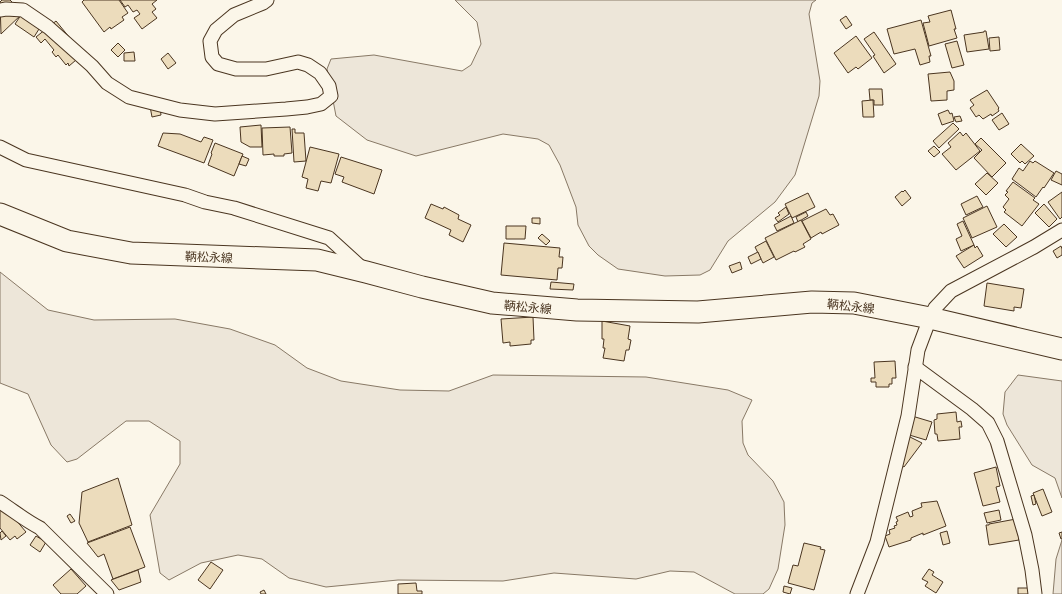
<svg xmlns="http://www.w3.org/2000/svg" width="1062" height="594" font-family="Georgia,'Noto Sans JP',serif">
  <style>
    .green { fill: #ede6d9; stroke: #887966 }
    .building { fill: #ecdcbc; stroke: #4a3520 }
    .lines { fill: none; stroke-linecap: round; stroke-linejoin: round }
    .minor-casing { stroke: #4a3520; stroke-width: 15 }
    .primary-casing { stroke: #4a3520; stroke-width: 23 }
    .minor { stroke: #fbf6e9; stroke-width: 13 }
    .primary { stroke: #fbf6e9; stroke-width: 21 }
    .labels { text-anchor: middle; dominant-baseline: central; stroke-width: 3; stroke-linejoin: round; paint-order: stroke }
    .street-label { font-size: 12px; fill: #4a3520; stroke: #fbf6e9 }
  </style>
  <rect width="100%" height="100%" fill="#fbf6e9"/>
  <!-- green -->
  <g class="green">
    <path d="M455,0H816L812,3L809,14L820,81L819,96L795,175L775,202L728,241L710,270L700,275L665,276L618,269L598,255L589,246L578,225L576,207L560,165L549,145L538,139L503,134L416,156L367,140L336,116L327,69L331,59L374,55L462,71L471,65L481,44L477,22Z"/>
    <path d="M0,272L48,310L94,320L175,319L230,329L275,345L307,368L341,381L400,390L449,391L493,375L646,377L728,390L752,400L742,421L743,443L748,455L773,481L784,502L785,525L778,569L769,589L763,594H735L694,572L670,571L636,579L554,573L503,581L398,580L326,587L289,578L262,559L238,555L201,563L169,580L160,573L150,515L180,464V441L149,421H126L77,459L67,462L51,445L28,394L0,383Z"/>
    <path d="M1018,375L1062,381V498L1055,478L1032,465L1007,425L1003,414L1005,392Z"/>
    <path d="M1062,540V594H1053L1056,559Z"/>
  </g>
  <!-- building -->
  <g class="building">
    <path d="M2,0H10L23,13L1,34L0,2Z"/>
    <path d="M84,0H119L128,13L122,17L124,20L111,29L110,27L104,32L82,2Z"/>
    <path d="M120,0H157L152,4L156,9L152,12L157,18L142,29L134,18L140,14L137,10L133,12L128,5L125,7Z"/>
    <path d="M25,9L44,21L34,37L15,24Z"/>
    <path d="M951,10L956,29H954L957,38L929,46L923,23L930,22L928,16Z"/>
    <path d="M846,16L852,25L846,29L840,20Z"/>
    <path d="M921,20L931,56H929L930,62L920,65L915,49L894,54L887,29Z"/>
    <path d="M56,21L83,54L69,66L68,63L66,65L58,55L56,57L52,52L54,50L45,39L41,43L36,37Z"/>
    <path d="M984,31H986L989,49L967,52L964,35L984,32Z"/>
    <path d="M874,32L896,64L884,73L873,56L875,55L864,39Z"/>
    <path d="M856,36L872,58L858,69L856,67L848,73L834,53Z"/>
    <path d="M999,37L1000,50L990,51L989,38Z"/>
    <path d="M957,41L964,65L952,68L945,44Z"/>
    <path d="M118,43L125,50L118,57L111,50Z"/>
    <path d="M134,52L135,61H124V53Z"/>
    <path d="M168,53L176,63L168,69L161,59Z"/>
    <path d="M950,72L954,81V90L947,91V100L931,101L928,74Z"/>
    <path d="M869,89H882L883,105H874V100H870Z"/>
    <path d="M987,90L999,108L998,109L999,111L992,116L991,114L983,119L979,115L976,117L970,108L974,105L970,100Z"/>
    <path d="M159,100L161,115L152,117L149,101Z"/>
    <path d="M873,100L874,117H863L862,101Z"/>
    <path d="M948,110L950,114L952,113L954,121L942,125L938,114Z"/>
    <path d="M1002,113L1009,124L999,130L992,120Z"/>
    <path d="M960,116L962,121L956,122L954,117Z"/>
    <path d="M953,123L959,129L939,148L933,141Z"/>
    <path d="M261,125L262,147H250L241,142L240,127Z"/>
    <path d="M290,127L292,153L284,154V156H274V154L263,155L262,128Z"/>
    <path d="M292,129H295V133H304L306,161L294,162Z"/>
    <path d="M960,132L963,136L966,133L980,151L956,170L942,154L951,147L948,143Z"/>
    <path d="M163,133L180,134L201,142L204,137L213,140L204,163L158,146Z"/>
    <path d="M981,138L1006,163L992,177L974,158L982,150L975,144Z"/>
    <path d="M215,143L243,154L234,176L208,165L212,154L211,153Z"/>
    <path d="M1021,144L1034,156L1025,164L1022,161L1020,163L1011,154Z"/>
    <path d="M934,146L940,152L934,157L928,151Z"/>
    <path d="M310,147L339,154L331,183L321,181L318,191L306,188L308,179L302,177Z"/>
    <path d="M242,156L249,159L246,166L239,164Z"/>
    <path d="M341,157L382,170L374,194L342,182L344,177L335,174Z"/>
    <path d="M1030,161L1033,163L1035,161L1054,173L1044,188L1043,187L1036,197L1012,179L1019,168L1023,171Z"/>
    <path d="M1056,171L1062,174V185L1051,180Z"/>
    <path d="M987,173L998,183L986,195L975,184Z"/>
    <path d="M1013,182L1035,198L1033,200L1039,204L1022,226L1004,212L1006,210L1003,207L1009,199L1005,195L1008,192L1006,191Z"/>
    <path d="M905,190L911,198L902,206L895,197L902,191L903,192Z"/>
    <path d="M1062,192V217L1060,219L1048,202Z"/>
    <path d="M808,193L815,207L792,218L785,204Z"/>
    <path d="M977,196L983,207L966,215L961,204Z"/>
    <path d="M431,204L443,209L444,207L459,215L458,219L471,225L463,242L449,235L451,230L425,218Z"/>
    <path d="M1044,204L1057,219L1049,227L1035,213Z"/>
    <path d="M987,206L997,227L972,238L963,218Z"/>
    <path d="M786,207L789,214L778,222L775,218L780,215L778,213Z"/>
    <path d="M826,209L830,215L833,214L839,225L822,234L821,232L811,238L802,221Z"/>
    <path d="M806,212L808,216L798,222L796,217Z"/>
    <path d="M791,216L794,223L777,231L774,225Z"/>
    <path d="M532,218H540V224L532,223Z"/>
    <path d="M801,220L811,239L803,244L805,247L795,252L794,251L776,260L765,238Z"/>
    <path d="M963,221L974,245L961,251L956,239L962,236L957,224Z"/>
    <path d="M1004,224L1017,237L1006,247L993,234Z"/>
    <path d="M506,226H526L525,239H506Z"/>
    <path d="M542,234L550,241L546,245L538,238Z"/>
    <path d="M766,241L774,257L763,263L755,247Z"/>
    <path d="M504,243L560,248L559,257H563L562,268H558L557,280L501,275Z"/>
    <path d="M974,245L975,248L977,246L983,256L964,268L956,256Z"/>
    <path d="M1061,246L1062,249V255L1057,258L1053,251Z"/>
    <path d="M758,252L761,259L751,264L748,257Z"/>
    <path d="M740,262L742,269L732,273L729,266Z"/>
    <path d="M551,282L574,284L573,290L550,289Z"/>
    <path d="M987,283L1024,289L1021,308L1014,307V311L984,306Z"/>
    <path d="M533,317L534,340H531V344L510,346V342L503,343L501,319Z"/>
    <path d="M602,321L630,326L628,339L631,340L629,350H626L624,361L603,358L605,348H603L604,339H602Z"/>
    <path d="M895,361L896,378H892V384H889V387H876V382H871V378H875L874,362Z"/>
    <path d="M956,412L957,422L961,421L962,427H959L960,439L938,441L937,434H935L934,420L937,419V414Z"/>
    <path d="M912,416L932,422L926,440L906,434Z"/>
    <path d="M908,436L922,443L904,467L892,459Z"/>
    <path d="M996,467L1000,486L996,487L1000,502L983,506L974,473Z"/>
    <path d="M118,478L132,525L88,542L79,523L82,492Z"/>
    <path d="M1043,489L1052,512L1042,516L1033,493Z"/>
    <path d="M1034,495L1036,504L1033,505L1031,496Z"/>
    <path d="M937,501L946,526L923,535V533L911,538V540L889,547L885,536L890,534L889,530L895,528L894,526L897,525L896,522L898,521L896,517L908,512L910,517L913,516L912,511L922,507L921,503Z"/>
    <path d="M0,506L5,507L26,532L17,539L15,536L10,540L0,528Z"/>
    <path d="M999,510L1001,520L987,523L984,513Z"/>
    <path d="M70,514L75,521L71,523L67,516Z"/>
    <path d="M1016,519L1019,540L989,545L986,525H989V524Z"/>
    <path d="M130,527L145,567L113,579L104,554L98,557L87,543Z"/>
    <path d="M2,531L6,536L1,540L0,533Z"/>
    <path d="M947,531L950,543L943,545L940,533Z"/>
    <path d="M1062,532V539H1061L1059,533Z"/>
    <path d="M36,536L46,542L40,552L30,545Z"/>
    <path d="M804,543L821,547L820,549L825,550L814,590L788,583L793,565L798,566Z"/>
    <path d="M211,562L223,570L210,589L198,580Z"/>
    <path d="M71,569L86,586L77,594H61L53,585Z"/>
    <path d="M929,569L934,572L932,575L943,582L936,593L925,586L928,582L922,579Z"/>
    <path d="M138,570L141,582L119,590L111,580Z"/>
    <path d="M416,583L417,591H422V594H398V584Z"/>
    <path d="M784,586L792,588L790,594L783,592Z"/>
    <rect x="1018" y="588" width="11" height="6"/>
    <path d="M264,590L266,594H261L260,592Z"/>
  </g>
  <g class="lines">
    <defs>
      <g id="minor">
        <path d="M0,10L6,9L23,10L48,27L92,66L107,83L129,97L180,110L215,114L286,109L307,107L321,104L331,96L329,86L320,73L308,65L298,62L266,69H236L218,64L212,57L210,41L216,30L234,15L263,3L267,0"/>
        <path d="M0,147L26,160L185,195L205,202L234,208L329,238L363,269"/>
        <path d="M915,367L972,409L988,423L997,441L1025,535L1032,570L1035,594"/>
        <path d="M0,502C14,511 26,521 40,528L107,594"/>
        <path d="M857,594L877,542L908,416L918,350L930,318L935,308L951,291L1034,247L1062,230"/>
      </g>
      <path id="primary" d="M0,214L67,241L131,253L317,260L366,272L422,287L492,303L577,310L698,312L812,302L854,303L930,318L1062,349"/>
    </defs>
    <!-- minor casing -->
    <use href="#minor" class="minor-casing"/>
    <!-- primary casing -->
    <use href="#primary" class="primary-casing"/>
    <!-- minor -->
    <use href="#minor" class="minor"/>
    <!-- primary -->
    <use href="#primary" class="primary"/>
  </g>
  <g class="labels">
    <!-- street labels -->
    <g class="street-label">
      <text transform="translate(209 256) rotate(2)">鞆松永線</text>
      <text transform="translate(851 305) rotate(6)">鞆松永線</text>
      <text transform="translate(528 306) rotate(5)">鞆松永線</text>
    </g>
  </g>
</svg>
